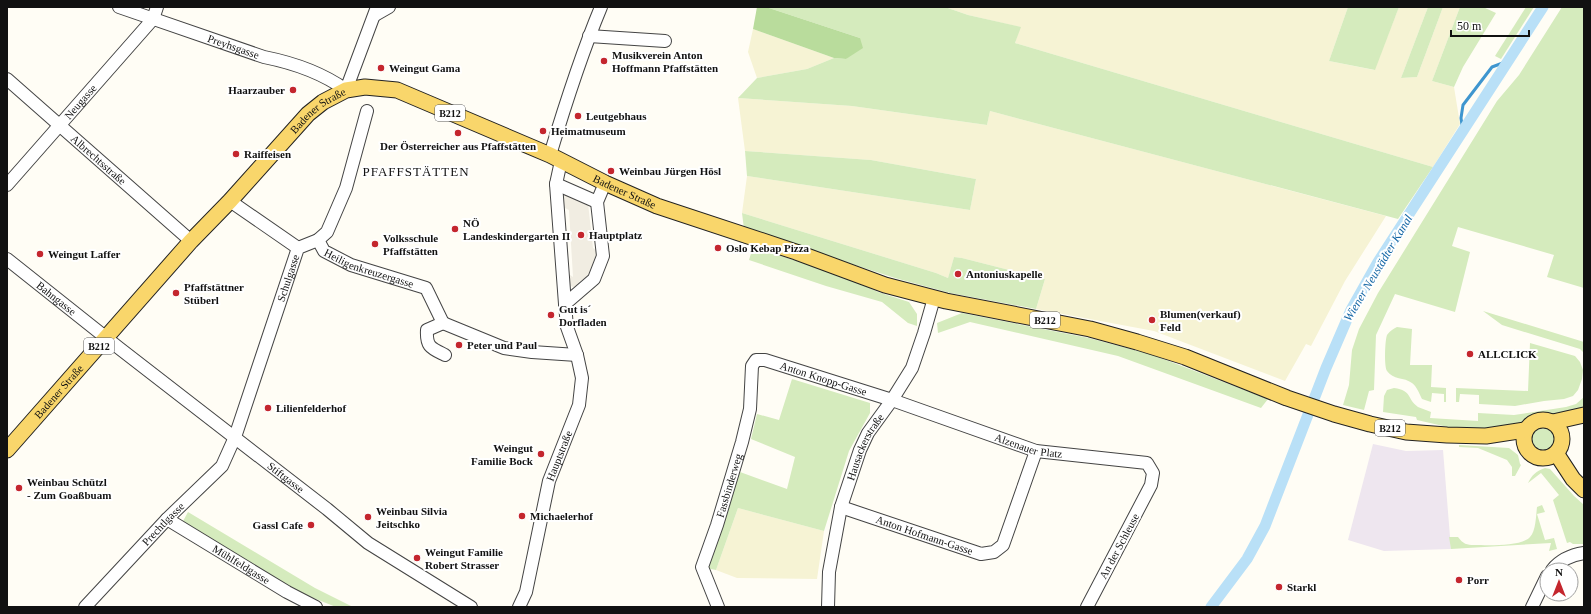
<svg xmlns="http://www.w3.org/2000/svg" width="1591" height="614" font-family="Georgia,serif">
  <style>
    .industrial { fill: #eee6ef }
    .farmland { fill: #f6f3d4 }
    .green { fill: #d5ebbd }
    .forest { fill: #b9dc9c }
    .plaza { fill: #f1ede2 }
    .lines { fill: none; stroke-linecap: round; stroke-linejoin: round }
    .stream { stroke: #3f96cf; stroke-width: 3 }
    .canal { stroke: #b9e0f7; stroke-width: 11 }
    .minor-casing { stroke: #444; stroke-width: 14 }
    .major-casing { stroke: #222; stroke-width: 17 }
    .minor { stroke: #fff; stroke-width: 12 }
    .major { stroke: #f9d66b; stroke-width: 15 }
    .poi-dot { fill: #c4262e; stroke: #fff; stroke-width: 1.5 }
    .labels { text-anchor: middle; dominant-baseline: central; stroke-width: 4; stroke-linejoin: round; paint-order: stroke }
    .shield { fill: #fff; stroke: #585858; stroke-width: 1 }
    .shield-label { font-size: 10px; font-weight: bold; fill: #111 }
    .street-label { font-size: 11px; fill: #111; stroke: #fff }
    .poi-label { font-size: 11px; font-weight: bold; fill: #111; stroke: #fff; text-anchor: start }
    .water-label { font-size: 12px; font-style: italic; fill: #1768a6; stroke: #fff }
    .quarter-label { font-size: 13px; letter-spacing: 1px; fill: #111; stroke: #fff }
  </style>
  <rect width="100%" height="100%" fill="#fffdf5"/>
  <!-- industrial -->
  <path class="industrial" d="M1373,444L1406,451L1443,450L1451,549L1384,551L1348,540Z"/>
  <!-- farmland -->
  <g class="farmland">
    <path d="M945,7H1348L1329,61L1374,70L1399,7H1428L1401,78L1417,77L1443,7H1460L1432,81L1454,87L1460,124L1433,167L1015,43L1020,27L968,15Z"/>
    <path d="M753,29L834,58L807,69L757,78L748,52Z"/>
    <path d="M738,98L852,106L987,125L990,111L1386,216L1345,281L1311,346L1306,344L1285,381L1154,331L1036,309L1045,279L962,258L954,257L948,278L936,273L742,213L747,176L970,210L976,179L871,160L745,151Z"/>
    <path d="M738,508L824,531L817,579L737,578L716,570Z"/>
  </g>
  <!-- green -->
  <g class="green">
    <path d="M766,7H945L968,15L1021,27L1015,43L1433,167L1398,219L990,111L987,125L852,106L738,98L757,78L807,69L834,58L846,59L860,38Z"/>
    <path d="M1348,7H1399L1375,70L1329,61Z"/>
    <path d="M1428,7H1443L1417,77L1401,78Z"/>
    <path d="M1460,7H1483L1496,13L1463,67L1454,87L1432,81Z"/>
    <path d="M1526,7H1534L1501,59L1495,56Z"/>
    <path d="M1562,7H1584V288L1547,277L1554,255L1458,227L1452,246L1470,252L1455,312L1395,294L1376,335L1374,390L1369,391L1364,410L1343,405L1349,385L1352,350L1359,329L1378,293L1497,101L1519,75Z"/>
    <path d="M745,151L871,160L976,179L970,210L747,176Z"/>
    <path d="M742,213L936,273L948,278L954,257L962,258L1045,279L1036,309L950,293L895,278L744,229Z"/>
    <path d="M753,247L844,276L878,292L909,302L917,314V326L908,323L882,302L826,286L749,260Z"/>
    <path d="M1483,311L1584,342V353L1580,349L1502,325Z"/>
    <path d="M962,313L1089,338L1153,355L1268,399L1261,408L1118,356L970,322L938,333L937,323Z"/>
    <path d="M1397,327L1412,329L1410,365H1432L1431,387L1446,388V402H1444V394L1432,393L1431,402L1422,399C1419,393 1417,387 1412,383C1404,377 1393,380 1387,371C1384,366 1385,340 1387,335C1390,331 1393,329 1397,327Z"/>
    <path d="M1530,343L1575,356L1580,362L1583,370L1582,379L1578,390L1573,396L1564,399L1544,401L1515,406L1479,404V395L1460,394L1459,402H1456V388L1528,391Z"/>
    <path d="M792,379L870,403V413L849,451L824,531L738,508L716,570L706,568L740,472L787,489L795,457L751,439L757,414L779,420Z"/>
    <path d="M1394,388C1413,391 1406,398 1418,407C1422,409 1427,410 1431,412L1430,418L1478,421V413L1514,415L1566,407L1576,404L1584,397V407L1557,416H1535L1517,425L1502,429L1452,428L1417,420L1416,417L1383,412L1384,396L1387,390Z"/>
    <circle cx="1542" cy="440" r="13"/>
    <path d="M1459,445L1509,448L1518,455L1520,464L1521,465L1515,476H1512V467L1507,460L1478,448L1459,447Z"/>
    <path d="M1545,468L1550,469L1574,496L1584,505V544H1573L1570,542L1567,543L1553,500L1559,495L1541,473L1528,483C1532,475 1536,471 1545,468Z"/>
    <path d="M1542,505L1545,512L1537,514L1545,540L1554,538L1557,549L1549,551L1551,543L1451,549L1449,537H1458C1463,544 1467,545 1474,545C1487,545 1521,547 1530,537C1536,531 1536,515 1537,507Z"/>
    <path d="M188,512L315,588L353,607H336L316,599L303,595L182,523Z"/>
  </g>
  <!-- forest -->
  <path class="forest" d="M757,7H766L860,38L863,48L846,59L834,58L753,29Z"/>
  <!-- plaza -->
  <path class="plaza" d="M561,192L588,203L593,248L601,253L593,269L587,277L579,282L580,285L575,288L571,286L569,282L567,273L573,277L569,210L561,206Z"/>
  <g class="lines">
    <!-- stream -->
    <path class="stream" d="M1463,132L1461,118L1463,105L1492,67L1508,61"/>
    <!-- canal -->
    <path class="canal" d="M1211,607L1247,559L1265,526L1326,368L1351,310L1378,262L1543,7"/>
    <defs>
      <g id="minor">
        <path id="s1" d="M119,7L264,57C294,63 321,72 346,90L377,7"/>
        <path d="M375,15L389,7"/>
        <path d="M589,36L665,41"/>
        <path id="s2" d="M7,79L191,241"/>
        <path d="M550,155C565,105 581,55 601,7"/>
        <path d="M556,184L597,202"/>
        <path id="s3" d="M7,185L153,19L157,7"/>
        <path d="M230,201L298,248"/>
        <path id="s4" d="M318,240L324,251L351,265L426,288L443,323L427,330C426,347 431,348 445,355"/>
        <path id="s5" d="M7,259L119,348L327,509L368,543L471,607"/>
        <path d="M565,304L594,279L603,256L597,202L605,183"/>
        <path d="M443,323L504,348L532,352L577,355"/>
        <path id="s6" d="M841,507L981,554L994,552L1003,545L1036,451"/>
        <path id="s7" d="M167,519L287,592L316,607"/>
        <path d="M1552,570C1560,560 1571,555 1584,553"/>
        <path id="s8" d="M85,607L167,519L222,466L235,437L298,248L318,240L327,232L346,188L367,111"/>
        <path id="s9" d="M519,607L526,592L549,481L579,405L582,378L577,355L567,327L565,304L556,184L561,161"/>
        <path id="s10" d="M718,607L702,567L717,525L742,442L750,409L752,366L756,360H765L892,400L1036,451L1147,463L1153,473L1151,485L1087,607"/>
        <path id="s11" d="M828,607L829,572L841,507L860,450L868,433L892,400L912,368L924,333L934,298"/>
        <path d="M1532,607L1547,576"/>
      </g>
      <g id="major">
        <circle cx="1543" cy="439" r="19"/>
        <path d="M1553,422L1584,415"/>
        <path id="s12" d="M7,450L191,241L230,201L308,114L323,102L346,90L365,87L397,90L550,155L605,183L657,206L796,252L885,285L946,301L1090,329L1137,342L1185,357L1287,398L1334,414L1370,424L1406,432L1447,435L1486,436L1525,430"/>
        <path d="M1556,453L1573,479L1584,490"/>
      </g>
    </defs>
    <!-- minor casing -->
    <use href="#minor" class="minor-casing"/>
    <!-- major casing -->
    <use href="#major" class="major-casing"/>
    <!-- minor -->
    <use href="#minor" class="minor"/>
    <!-- major -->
    <use href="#major" class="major"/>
  </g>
  <!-- markers -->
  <g class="poi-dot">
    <circle cx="604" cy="61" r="4"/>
    <circle cx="381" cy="68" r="4"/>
    <circle cx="293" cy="90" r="4"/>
    <circle cx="578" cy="116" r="4"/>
    <circle cx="543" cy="131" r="4"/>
    <circle cx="458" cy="133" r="4"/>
    <circle cx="236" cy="154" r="4"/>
    <circle cx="611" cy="171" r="4"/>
    <circle cx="455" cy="229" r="4"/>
    <circle cx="581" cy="235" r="4"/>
    <circle cx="375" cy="244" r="4"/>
    <circle cx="718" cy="248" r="4"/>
    <circle cx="40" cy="254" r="4"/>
    <circle cx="958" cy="274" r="4"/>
    <circle cx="176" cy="293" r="4"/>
    <circle cx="551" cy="315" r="4"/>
    <circle cx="1152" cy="320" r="4"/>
    <circle cx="459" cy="345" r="4"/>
    <circle cx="1470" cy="354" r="4"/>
    <circle cx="268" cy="408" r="4"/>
    <circle cx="541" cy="454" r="4"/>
    <circle cx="19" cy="488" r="4"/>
    <circle cx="522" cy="516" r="4"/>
    <circle cx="368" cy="517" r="4"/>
    <circle cx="311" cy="525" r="4"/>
    <circle cx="417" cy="558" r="4"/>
    <circle cx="1459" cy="580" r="4"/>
    <circle cx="1279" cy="587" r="4"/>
  </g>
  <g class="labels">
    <!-- shield labels -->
    <g class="shield">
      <rect x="435" y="105" width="30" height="16" rx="3"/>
      <rect x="1030" y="312" width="30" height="16" rx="3"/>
      <rect x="84" y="338" width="30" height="16" rx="3"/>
      <rect x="1375" y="420" width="30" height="16" rx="3"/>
    </g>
    <g class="shield-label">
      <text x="450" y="113">B212</text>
      <text x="1045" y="320">B212</text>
      <text x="99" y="346">B212</text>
      <text x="1390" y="428">B212</text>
    </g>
    <!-- street labels -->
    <g class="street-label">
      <text stroke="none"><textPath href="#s1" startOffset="121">Preyhsgasse</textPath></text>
      <text stroke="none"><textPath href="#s3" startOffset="111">Neugasse</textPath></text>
      <text stroke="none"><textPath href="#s12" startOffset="461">Badener Straße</textPath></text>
      <text stroke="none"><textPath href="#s2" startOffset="122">Albrechtsstraße</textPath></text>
      <text stroke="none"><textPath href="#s12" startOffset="797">Badener Straße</textPath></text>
      <text stroke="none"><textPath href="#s4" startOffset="61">Heiligenkreuzergasse</textPath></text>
      <text stroke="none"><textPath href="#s8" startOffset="396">Schulgasse</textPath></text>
      <text stroke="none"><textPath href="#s5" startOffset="63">Bahngasse</textPath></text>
      <text stroke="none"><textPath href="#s10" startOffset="329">Anton Knopp-Gasse</textPath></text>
      <text stroke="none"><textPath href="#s12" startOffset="78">Badener Straße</textPath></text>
      <text stroke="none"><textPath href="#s10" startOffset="545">Alzenauer Platz</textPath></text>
      <text stroke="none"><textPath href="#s11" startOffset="166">Hausackerstraße</textPath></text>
      <text stroke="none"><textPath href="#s9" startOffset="157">Hauptstraße</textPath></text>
      <text stroke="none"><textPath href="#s5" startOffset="354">Stiftgasse</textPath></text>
      <text stroke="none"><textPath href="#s10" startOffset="129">Fassbinderweg</textPath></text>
      <text stroke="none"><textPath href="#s8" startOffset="114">Prechtlgasse</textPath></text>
      <text stroke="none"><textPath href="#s6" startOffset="88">Anton Hofmann-Gasse</textPath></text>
      <text transform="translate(1119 546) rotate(-62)">An der Schleuse</text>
      <text stroke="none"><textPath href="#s7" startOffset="87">Mühlfeldgasse</textPath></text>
    </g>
    <!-- poi labels -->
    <g class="poi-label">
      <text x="612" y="55">Musikverein Anton<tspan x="612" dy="13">Hoffmann Pfaffstätten</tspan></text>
      <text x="389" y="68">Weingut Gama</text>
      <text x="285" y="90" text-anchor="end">Haarzauber</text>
      <text x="586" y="116">Leutgebhaus</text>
      <text x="551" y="131">Heimatmuseum</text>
      <text x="458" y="146" text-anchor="middle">Der Österreicher aus Pfaffstätten</text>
      <text x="244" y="154">Raiffeisen</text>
      <text x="619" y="171">Weinbau Jürgen Hösl</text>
      <text x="463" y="223">NÖ<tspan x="463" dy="13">Landeskindergarten II</tspan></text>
      <text x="589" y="235">Hauptplatz</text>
      <text x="383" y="238">Volksschule<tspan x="383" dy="13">Pfaffstätten</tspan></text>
      <text x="726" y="248">Oslo Kebap Pizza</text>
      <text x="48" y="254">Weingut Laffer</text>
      <text x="966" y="274">Antoniuskapelle</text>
      <text x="184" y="287">Pfaffstättner<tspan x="184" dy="13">Stüberl</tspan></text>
      <text x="559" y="309">Gut is´<tspan x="559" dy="13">Dorfladen</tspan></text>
      <text x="1160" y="314">Blumen(verkauf)<tspan x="1160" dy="13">Feld</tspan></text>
      <text x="467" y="345">Peter und Paul</text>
      <text x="1478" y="354">ALLCLICK</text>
      <text x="276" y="408">Lilienfelderhof</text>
      <text x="533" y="448" text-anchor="end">Weingut<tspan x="533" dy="13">Familie Bock</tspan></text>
      <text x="27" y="482">Weinbau Schützl<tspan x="27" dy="13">- Zum Goaßbuam</tspan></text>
      <text x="376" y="511">Weinbau Silvia<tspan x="376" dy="13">Jeitschko</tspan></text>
      <text x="530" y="516">Michaelerhof</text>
      <text x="303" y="525" text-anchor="end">Gassl Cafe</text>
      <text x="425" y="552">Weingut Familie<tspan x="425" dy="13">Robert Strasser</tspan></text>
      <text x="1467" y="580">Porr</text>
      <text x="1287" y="587">Starkl</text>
    </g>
    <!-- water labels -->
    <g class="water-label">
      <text transform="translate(1378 268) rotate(-59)">Wiener Neustädter Kanal</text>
    </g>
    <!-- quarter labels -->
    <g class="quarter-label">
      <text x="416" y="171">PFAFFSTÄTTEN</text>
    </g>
  </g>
  <!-- border -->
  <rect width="1591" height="614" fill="none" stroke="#111111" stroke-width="16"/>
  <!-- north arrow -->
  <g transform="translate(1559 582)"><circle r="19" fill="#ffffff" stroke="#a0a0a0"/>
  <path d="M0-3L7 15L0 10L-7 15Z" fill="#c4262e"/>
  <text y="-6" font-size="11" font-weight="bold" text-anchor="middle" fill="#111111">N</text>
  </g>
  <!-- scale -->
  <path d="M1451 30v6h78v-6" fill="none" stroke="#111111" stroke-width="2"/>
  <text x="1457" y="30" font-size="12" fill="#111111" stroke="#ffffff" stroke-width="3" paint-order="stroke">50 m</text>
</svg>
